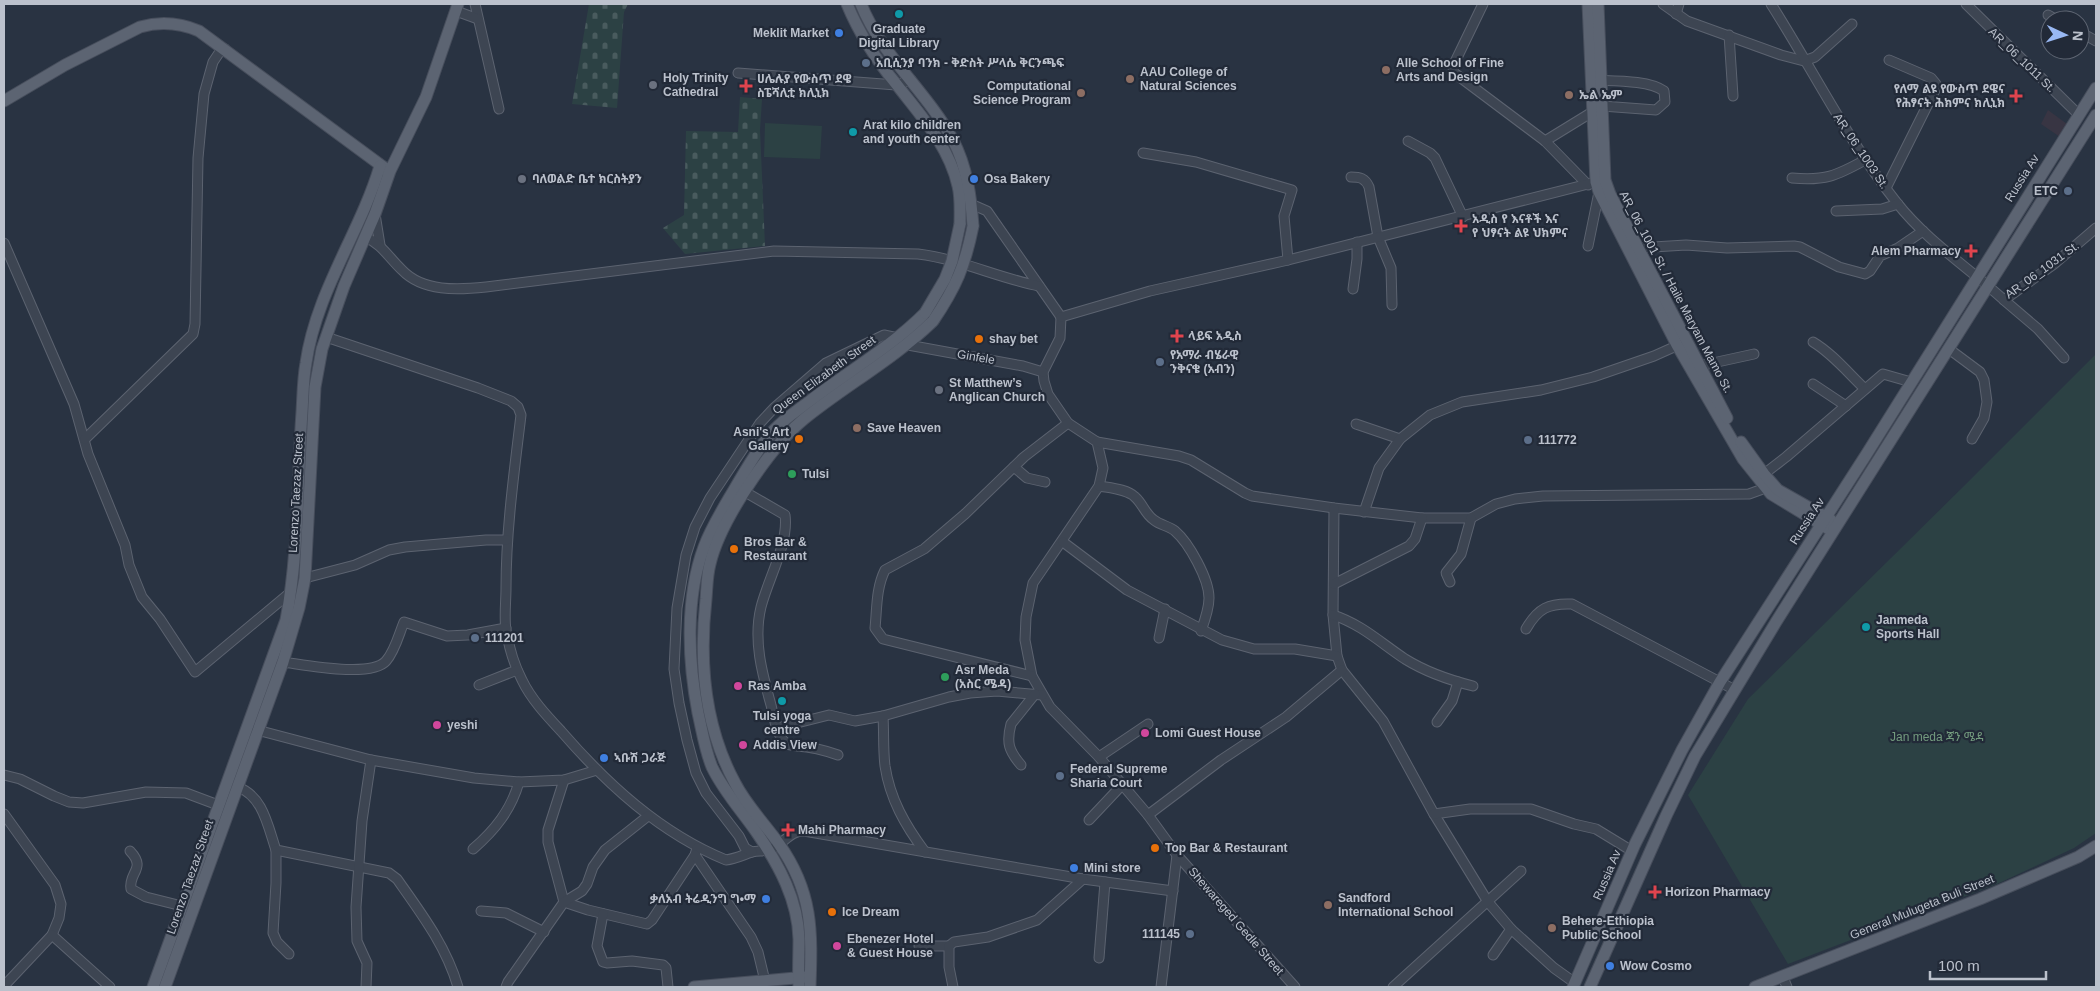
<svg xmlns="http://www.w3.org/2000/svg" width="2100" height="991" font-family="Helvetica,'Noto Sans Ethiopic',sans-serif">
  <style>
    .medical { fill: #383543 }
    .green { fill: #2c4144 }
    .cemetery { fill: url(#cemetery-stones) }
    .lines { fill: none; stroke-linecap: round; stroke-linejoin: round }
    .minor-casing { stroke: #5c6370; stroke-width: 11 }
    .major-casing { stroke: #474e5c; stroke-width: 13 }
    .minor { stroke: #3d4552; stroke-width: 9 }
    .major { stroke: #5c6472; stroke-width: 11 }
    .major-bridge-casing { stroke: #474e5c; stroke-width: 13; stroke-linecap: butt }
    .major-bridge { stroke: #5c6472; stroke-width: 11 }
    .culture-dot { fill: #0f9aa8; stroke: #222a38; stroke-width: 2 }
    .shop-dot { fill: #3f7fe0; stroke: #222a38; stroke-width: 2 }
    .service-dot { fill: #5c6f8a; stroke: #222a38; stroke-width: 2 }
    .education-dot { fill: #8d6e63; stroke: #222a38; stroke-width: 2 }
    .worship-dot { fill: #6b7280; stroke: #222a38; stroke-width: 2 }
    .health-dot { fill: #e0444e; stroke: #222a38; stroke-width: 2 }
    .food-dot { fill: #e8710a; stroke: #222a38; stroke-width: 2 }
    .leisure-dot { fill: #2e9e5b; stroke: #222a38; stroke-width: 2 }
    .hotel-dot { fill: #d1479c; stroke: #222a38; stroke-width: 2 }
    .labels { text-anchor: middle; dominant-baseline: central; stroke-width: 4.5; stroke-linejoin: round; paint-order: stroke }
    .poi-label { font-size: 12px; font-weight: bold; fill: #bbc1cc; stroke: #222a38; text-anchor: start }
    .street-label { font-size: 12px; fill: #bbc1cc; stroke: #222a38 }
    .park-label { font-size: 12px; fill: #739b7e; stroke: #222a38 }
  </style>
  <defs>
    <pattern id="cemetery-stones" width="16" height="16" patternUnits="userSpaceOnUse" patternTransform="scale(1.25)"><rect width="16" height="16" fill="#2c4144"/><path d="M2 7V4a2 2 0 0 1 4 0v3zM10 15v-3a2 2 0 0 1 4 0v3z" fill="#495b5e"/></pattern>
  </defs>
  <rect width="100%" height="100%" fill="#293342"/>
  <!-- medical -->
  <path class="medical" d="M2048,110L2067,124L2063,139L2041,124Z"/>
  <!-- green -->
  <g class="green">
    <path d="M765,123L822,126L820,159L764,157Z"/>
    <path d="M2096,354V833L2074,848L1997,884L1788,964L1688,795L1748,699L1965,485Z"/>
  </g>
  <!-- cemetery -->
  <g class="cemetery">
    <path d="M589,4H628L624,12L617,108L572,104Z"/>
    <path d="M740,97L762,99L760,130L765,246L685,254L663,228L684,215L686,131L738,132Z"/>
  </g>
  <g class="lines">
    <defs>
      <g id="minor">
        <path d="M475,4L499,109"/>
        <path d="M1483,4L1454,64L1453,72L1545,141L1588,185"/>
        <path d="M1663,4L1687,21L1781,55L1804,61L1815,57L1852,24"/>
        <path d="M1771,4C1813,70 1848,141 1897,203C1927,241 1969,268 2004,300L2054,264L2096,228"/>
        <path d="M1966,4L2079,115"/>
        <path d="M456,11L478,19"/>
        <path d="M1676,14L1679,4"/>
        <path d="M2048,15L2057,20"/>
        <path d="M2080,32L2096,41"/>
        <path d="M1729,35L1733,96"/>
        <path d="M738,73L896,85L911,80"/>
        <path d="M1408,141L1430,153L1435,158L1463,217"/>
        <path d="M1545,141L1602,106L1656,110L1665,102L1664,91C1649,80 1614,81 1594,80"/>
        <path d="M1143,153L1196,162L1292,190L1284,216L1288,260"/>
        <path d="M1351,177C1360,177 1365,178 1369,187L1378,237L1391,268L1392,305"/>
        <path d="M1792,178C1825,181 1836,176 1865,160"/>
        <path d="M1886,188L1935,90L1936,84L1931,78L1889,60"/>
        <path d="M971,204L987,211L1061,317"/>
        <path d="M1836,211L1882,209L1898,204"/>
        <path d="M375,214L380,245"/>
        <path d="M365,237C382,244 389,258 402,270C423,292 458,290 486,287L774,251L918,254C960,259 998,278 1039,286"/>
        <path d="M4,243L74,404L88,454L125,545L129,565L142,597L160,619L195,672L291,592"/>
        <path d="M1588,246L1599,192"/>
        <path d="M1637,248L1686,245L1727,248L1794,246L1800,247L1839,267L1865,274L1870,271L1880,256L1898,248L1923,231"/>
        <path d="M1353,289L1357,259V242"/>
        <path d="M2004,300L2038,329L2064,358"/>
        <path d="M1061,317L1060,338L1043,372L1044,381L1048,394L1068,423L1097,442L1103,468L1099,486L1033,583L1026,617L1025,640L1032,676L1050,707L1099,757L1148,815L1177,855L1295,987"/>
        <path d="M1061,317L1150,291L1288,260L1596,182"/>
        <path d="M326,337L478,388L511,401L518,407L521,415C514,473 506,531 506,588C506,602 504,617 506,630C509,647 514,665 522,680C531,699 547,716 561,731C607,784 660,833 726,860C735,859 743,855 752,852C758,850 765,852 771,849C784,844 789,831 804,831L1083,879L1173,891"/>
        <path d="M1813,342C1833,354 1848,373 1865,389"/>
        <path d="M1949,349L1980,372L1984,380L1987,402L1984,418L1972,439"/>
        <path d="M1699,366L1754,354"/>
        <path d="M1813,384L1846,406"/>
        <path d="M1356,424L1400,439"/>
        <path d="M85,439L193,334L195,324L198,158L204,94L213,62L219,53L225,49"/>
        <path d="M1097,442L1179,456L1191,460L1245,493L1252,496L1334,508L1422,518H1471L1496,504L1515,499L1543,496L1749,494L1771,486"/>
        <path d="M1014,467L1027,478L1045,482"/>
        <path d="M1764,474L1786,457L1883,374L1911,382"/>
        <path d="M1099,486C1110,488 1127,489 1135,497C1143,504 1145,514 1154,520C1160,525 1169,526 1175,531C1189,543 1209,579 1209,598C1209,609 1205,620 1201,631"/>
        <path d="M740,489L785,515C789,543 768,579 761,607C753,640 762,673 771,705C774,717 776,735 786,743C790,746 793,745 797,746C812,747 824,750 838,755"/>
        <path d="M1334,508L1333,615L1337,656L1342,670L1383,721L1434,814L1488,902L1511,929L1554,968L1575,983"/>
        <path d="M1364,512L1379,468L1400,439L1430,415L1462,402L1541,390L1593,377L1654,356L1683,343"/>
        <path d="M1063,542L1127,590L1222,640L1254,649H1295L1337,656"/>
        <path d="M305,578L355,565L389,550L405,547L486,540H507"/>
        <path d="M1450,582L1446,573L1461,554L1471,518"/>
        <path d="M1334,584L1409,546L1415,539L1422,518"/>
        <path d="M1333,615C1361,624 1381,643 1405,659C1426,672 1449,680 1473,686"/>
        <path d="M1526,629C1538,608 1549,603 1572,604L1735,690"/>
        <path d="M1159,638L1165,609"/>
        <path d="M283,662C306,665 371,678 386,661C395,651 399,634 404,622L447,636L468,635L506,628"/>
        <path d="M1032,676L883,639L875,628C877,609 876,588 885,570L924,549L965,514L1024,457L1068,423"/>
        <path d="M479,685L517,670"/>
        <path d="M883,716C884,732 883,750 885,766C890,799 905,825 925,852"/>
        <path d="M1437,722L1452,701L1458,682"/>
        <path d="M777,728L829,715L855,721L883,716L949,697L970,693L997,691L1042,695"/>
        <path d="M257,730L371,760L474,778L519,782L564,780L597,770"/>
        <path d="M1099,757L1148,724"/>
        <path d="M1021,765C1009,751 1006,743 1011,724L1035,694"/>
        <path d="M4,775L20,779L54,796L69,802L83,803L146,792L186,793L218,805"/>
        <path d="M564,780L548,830V842L564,902L588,910L647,924L652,920L695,855L697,848"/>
        <path d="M237,787C263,795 268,827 276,850L389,873L397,879C421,913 446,946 458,987"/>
        <path d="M4,814L55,885L61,904L59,918L52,935L4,986"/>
        <path d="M1434,814L1470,809H1531L1574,824L1596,829L1632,851"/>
        <path d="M1148,815L1221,760L1286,717L1342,670"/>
        <path d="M1089,820L1122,785"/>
        <path d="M473,849C495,830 511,810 519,782"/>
        <path d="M276,850V883L273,933L277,942L289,954"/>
        <path d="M130,851C147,869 128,872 131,889L146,897L182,906"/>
        <path d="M752,852L745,848L739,836L706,793L696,773L687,740L679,703L674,669L677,608L686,555L695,527L710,498L760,423L774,408L826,363L884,335L898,338L908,345L1023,366L1043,372"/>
        <path d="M695,855L751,937L758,952L765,981"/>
        <path d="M481,911L506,913L544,932"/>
        <path d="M603,914L597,946L603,962L607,963L632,961L663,965L666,968L668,987"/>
        <path d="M52,935L110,987"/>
        <path d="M919,946H949"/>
        <path d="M1493,955L1511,929"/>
        <path d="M1099,958L1105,882"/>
        <path d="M1783,977L1787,987"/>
        <path d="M366,987L367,963L357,941L356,907L362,821L371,760"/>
        <path d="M506,987L508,982L564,902L582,891L587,884L593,867L605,850L648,816"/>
        <path d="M953,987L949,967V946L954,942L988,937L1037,920L1083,879"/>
        <path d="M1161,987L1177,855"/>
        <path d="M1393,987L1521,871"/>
      </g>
      <g id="major">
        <path d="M847,4C859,33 877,61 897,85C921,116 949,146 958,186C961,198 960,212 960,224"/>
        <path d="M861,4C881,55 927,92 953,140C967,167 971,197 973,226"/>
        <path d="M1588,4L1596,182L1599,192L1677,345L1743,459L1771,494L1827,528"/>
        <path d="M1598,4L1605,180L1610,194L1727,418"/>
        <path d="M4,101L65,65L140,27C161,21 180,23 199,31L386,169"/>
        <path d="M1741,442L1764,474L1778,490L1831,520"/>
        <path d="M153,987L286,620C299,551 297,482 302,412C303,396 303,379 306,363C316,292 360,233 380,166"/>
        <path d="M165,987L283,662L299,608L305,578L315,387L322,349L344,286L375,214L390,171L426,97L458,4"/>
        <path d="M694,987L806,977"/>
        <path d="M799,987C798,971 799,955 799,939C798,900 779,865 757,833C742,811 724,792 712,767C705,750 702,730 698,713C688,661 685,598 704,547C712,525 726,504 738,483C749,465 759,446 774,430C784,419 798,410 811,400C849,371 891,347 925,313"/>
        <path d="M810,987C812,931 813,892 779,844C765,824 746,805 735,783C704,726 699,662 706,599C707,587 707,575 710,564C720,521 770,447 804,419C846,385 894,359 933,321"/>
        <path d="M1573,987L1635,844L1682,750L1720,682L1866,455L2096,88"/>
        <path d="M1590,987L1666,816L1695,756L1776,622L2096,115"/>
        <path d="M1755,987L1980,899L2078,857L2096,846"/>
      </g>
    </defs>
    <!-- minor casing -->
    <use href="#minor" class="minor-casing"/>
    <!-- major casing -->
    <use href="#major" class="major-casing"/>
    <!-- minor -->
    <use href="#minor" class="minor"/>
    <!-- major -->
    <use href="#major" class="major"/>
    <defs>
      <g id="major-bridge">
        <path d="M925,313L945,279L952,261L960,224"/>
        <path d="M933,321C956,287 965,266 973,226"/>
      </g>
    </defs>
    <!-- major-bridge casing -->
    <use href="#major-bridge" class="major-bridge-casing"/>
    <!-- major-bridge -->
    <use href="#major-bridge" class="major-bridge"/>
  </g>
  <!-- markers -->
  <g class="culture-dot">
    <circle cx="899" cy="14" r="5"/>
    <circle cx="853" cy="132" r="5"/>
    <circle cx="1866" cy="627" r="5"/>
    <circle cx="782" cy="701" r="5"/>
  </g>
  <g class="shop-dot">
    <circle cx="839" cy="33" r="5"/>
    <circle cx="974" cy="179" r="5"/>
    <circle cx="604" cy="758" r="5"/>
    <circle cx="1074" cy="868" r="5"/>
    <circle cx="766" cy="899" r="5"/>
    <circle cx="1610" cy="966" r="5"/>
  </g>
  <g class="service-dot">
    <circle cx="866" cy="63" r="5"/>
    <circle cx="2068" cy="191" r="5"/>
    <circle cx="1160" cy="362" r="5"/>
    <circle cx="1528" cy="440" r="5"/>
    <circle cx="475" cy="638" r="5"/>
    <circle cx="1060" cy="776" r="5"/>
    <circle cx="1190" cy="934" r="5"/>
  </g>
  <g class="education-dot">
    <circle cx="1386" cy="70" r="5"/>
    <circle cx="1130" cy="79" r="5"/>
    <circle cx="1081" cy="93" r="5"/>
    <circle cx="1569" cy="95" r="5"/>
    <circle cx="857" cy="428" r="5"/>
    <circle cx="1328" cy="905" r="5"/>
    <circle cx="1552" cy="928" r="5"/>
  </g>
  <g class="worship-dot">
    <circle cx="653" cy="85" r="5"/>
    <circle cx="522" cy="179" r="5"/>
    <circle cx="939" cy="390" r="5"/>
  </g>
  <g class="health-dot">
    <path d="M743.5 78.5h5v5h5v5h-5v5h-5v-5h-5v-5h5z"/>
    <path d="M2013.5 88.5h5v5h5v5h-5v5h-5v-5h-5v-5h5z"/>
    <path d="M1458.5 218.5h5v5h5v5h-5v5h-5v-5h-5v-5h5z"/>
    <path d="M1968.5 243.5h5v5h5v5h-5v5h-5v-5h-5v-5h5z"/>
    <path d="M1174.5 328.5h5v5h5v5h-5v5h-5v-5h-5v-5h5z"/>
    <path d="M785.5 822.5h5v5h5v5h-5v5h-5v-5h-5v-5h5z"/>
    <path d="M1652.5 884.5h5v5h5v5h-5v5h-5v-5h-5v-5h5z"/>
  </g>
  <g class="food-dot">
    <circle cx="979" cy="339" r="5"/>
    <circle cx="799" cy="439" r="5"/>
    <circle cx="734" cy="549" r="5"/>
    <circle cx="1155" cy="848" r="5"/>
    <circle cx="832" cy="912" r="5"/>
  </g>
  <g class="leisure-dot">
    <circle cx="792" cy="474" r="5"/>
    <circle cx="945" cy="677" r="5"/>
  </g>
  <g class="hotel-dot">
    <circle cx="738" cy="686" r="5"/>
    <circle cx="437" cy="725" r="5"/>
    <circle cx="1145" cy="733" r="5"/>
    <circle cx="743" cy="745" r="5"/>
    <circle cx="837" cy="946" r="5"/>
  </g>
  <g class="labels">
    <!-- poi labels -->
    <g class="poi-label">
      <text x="899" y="29" text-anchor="middle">Graduate<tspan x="899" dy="14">Digital Library</tspan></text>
      <text x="829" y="33" text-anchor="end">Meklit Market</text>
      <text x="876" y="63">አቢሲንያ ባንክ - ቅድስት ሥላሴ ቅርንጫፍ</text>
      <text x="1396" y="63">Alle School of Fine<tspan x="1396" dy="14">Arts and Design</tspan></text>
      <text x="1140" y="72">AAU College of<tspan x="1140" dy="14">Natural Sciences</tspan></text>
      <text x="663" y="78">Holy Trinity<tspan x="663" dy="14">Cathedral</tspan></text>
      <text x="757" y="79">ሀሌሉያ የውስጥ ደዌ<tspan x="757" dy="14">ስፔሻሊቲ ክሊኒክ</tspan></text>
      <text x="1071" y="86" text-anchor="end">Computational<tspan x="1071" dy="14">Science Program</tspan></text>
      <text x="2005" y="89" text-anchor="end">የለማ ልዩ የውስጥ ደዌና<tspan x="2005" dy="14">የሕፃናት ሕክምና ክሊኒክ</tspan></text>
      <text x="1579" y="95">ኤል ኤም</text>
      <text x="863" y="125">Arat kilo children<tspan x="863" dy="14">and youth center</tspan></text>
      <text x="532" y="179">ባለወልድ ቤተ ክርስትያን</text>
      <text x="984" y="179">Osa Bakery</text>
      <text x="2058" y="191" text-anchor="end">ETC</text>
      <text x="1472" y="219">አዲስ የ እናቶች እና<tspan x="1472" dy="14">የ ህፃናት ልዩ ህክምና</tspan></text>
      <text x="1961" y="251" text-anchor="end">Alem Pharmacy</text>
      <text x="1188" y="336">ላይፍ አዲስ</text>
      <text x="989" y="339">shay bet</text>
      <text x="1170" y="355">የአማራ ብሄራዊ<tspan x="1170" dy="14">ንቅናቄ (አብን)</tspan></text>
      <text x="949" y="383">St Matthew’s<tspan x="949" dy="14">Anglican Church</tspan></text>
      <text x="867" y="428">Save Heaven</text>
      <text x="789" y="432" text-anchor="end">Asni's Art<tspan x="789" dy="14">Gallery</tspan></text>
      <text x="1538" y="440">111772</text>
      <text x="802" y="474">Tulsi</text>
      <text x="744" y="542">Bros Bar &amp;<tspan x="744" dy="14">Restaurant</tspan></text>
      <text x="1876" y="620">Janmeda<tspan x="1876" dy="14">Sports Hall</tspan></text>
      <text x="485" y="638">111201</text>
      <text x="955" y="670">Asr Meda<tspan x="955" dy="14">(አስር ሜዳ)</tspan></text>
      <text x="748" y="686">Ras Amba</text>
      <text x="782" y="716" text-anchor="middle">Tulsi yoga<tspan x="782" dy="14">centre</tspan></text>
      <text x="447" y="725">yeshi</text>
      <text x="1155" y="733">Lomi Guest House</text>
      <text x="753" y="745">Addis View</text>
      <text x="614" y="758">ኣቡሽ ጋራጅ</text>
      <text x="1070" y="769">Federal Supreme<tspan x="1070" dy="14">Sharia Court</tspan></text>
      <text x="798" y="830">Mahi Pharmacy</text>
      <text x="1165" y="848">Top Bar &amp; Restaurant</text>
      <text x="1084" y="868">Mini store</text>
      <text x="1665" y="892">Horizon Pharmacy</text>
      <text x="1338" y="898">Sandford<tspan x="1338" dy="14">International School</tspan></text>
      <text x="756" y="899" text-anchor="end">ቃለአብ ትሬዲንግ ግ•ማ</text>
      <text x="842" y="912">Ice Dream</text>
      <text x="1562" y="921">Behere-Ethiopia<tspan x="1562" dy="14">Public School</tspan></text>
      <text x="1180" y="934" text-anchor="end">111145</text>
      <text x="847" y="939">Ebenezer Hotel<tspan x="847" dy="14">&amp; Guest House</tspan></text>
      <text x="1620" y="966">Wow Cosmo</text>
    </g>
    <!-- street labels -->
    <g class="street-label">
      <text transform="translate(2022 60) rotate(44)">AR_06_1011 St.</text>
      <text transform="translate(1861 151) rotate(56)">AR_06_1003 St.</text>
      <text transform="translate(2022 178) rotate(-58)">Russia Av</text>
      <text transform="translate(2042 270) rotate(-36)">AR_06_1031 St.</text>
      <text transform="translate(1676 292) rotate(62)">AR_06_1001 St. / Haile Maryam Mamo St.</text>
      <text transform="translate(976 357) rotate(10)">Ginfele</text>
      <text transform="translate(824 375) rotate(-36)">Queen Elizabeth Street</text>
      <text transform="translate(296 493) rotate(-87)">Lorenzo Taezaz Street</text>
      <text transform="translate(1807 521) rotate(-57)">Russia Av</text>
      <text transform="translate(1607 875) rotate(-67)">Russia Av</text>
      <text transform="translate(190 877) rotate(-71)">Lorenzo Taezaz Street</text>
      <text transform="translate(1922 907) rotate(-22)">General Mulugeta Buli Street</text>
      <text transform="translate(1236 921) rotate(49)">Shewareged Gedle Street</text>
    </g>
    <!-- park labels -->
    <g class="park-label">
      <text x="1937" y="737">Jan meda ጃን ሜዳ</text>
    </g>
  </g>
  <!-- border -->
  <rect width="2100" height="991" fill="none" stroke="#bbc1cc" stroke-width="10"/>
  <!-- north arrow -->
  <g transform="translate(2065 35) rotate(94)"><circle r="24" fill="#222a38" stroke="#5f6673"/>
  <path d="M0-4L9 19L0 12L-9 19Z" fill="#99b8f3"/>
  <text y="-8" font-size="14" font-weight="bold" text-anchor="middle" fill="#bbc1cc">N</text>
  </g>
  <!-- scale -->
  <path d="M1930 971v8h116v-8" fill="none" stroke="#bbc1cc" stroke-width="2.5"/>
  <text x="1938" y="971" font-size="15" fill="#bbc1cc" stroke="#222a38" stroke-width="4" paint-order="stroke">100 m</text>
</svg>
